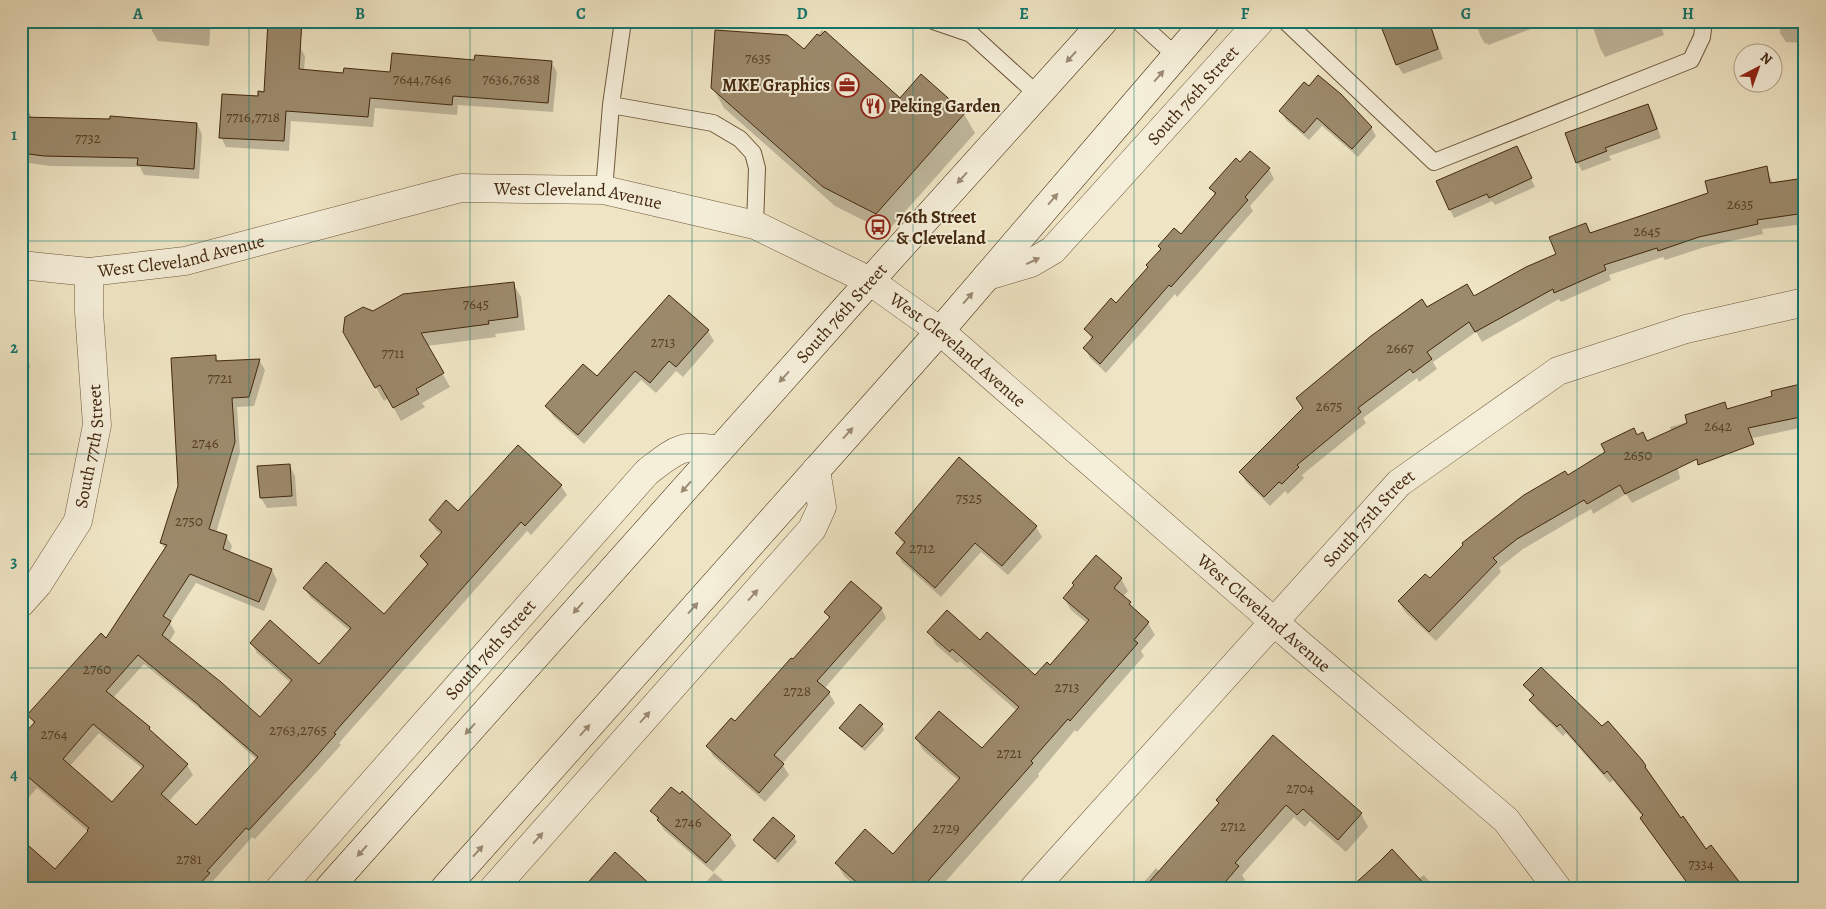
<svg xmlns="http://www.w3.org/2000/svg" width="1826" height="909" font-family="Alegreya,serif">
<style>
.shadow{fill:#0003;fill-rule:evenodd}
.building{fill:#9c8a6c;stroke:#42270d;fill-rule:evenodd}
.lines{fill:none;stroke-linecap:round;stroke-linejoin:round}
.service-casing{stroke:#6d563b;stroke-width:18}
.minor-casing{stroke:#6d563b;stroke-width:29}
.tertiary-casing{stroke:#6d563b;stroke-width:29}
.secondary-casing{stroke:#42270d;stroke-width:29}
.service{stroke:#f5eed9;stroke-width:16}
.minor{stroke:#f5eed9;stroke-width:28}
.tertiary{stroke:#f5eed9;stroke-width:28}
.secondary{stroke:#f5eed9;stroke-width:28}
.oneway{fill:#9c8a73}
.grid{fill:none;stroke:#0f766e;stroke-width:1;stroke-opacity:0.55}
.labels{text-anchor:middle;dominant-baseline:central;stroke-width:4;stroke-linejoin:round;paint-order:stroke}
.number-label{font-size:15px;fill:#584025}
.poi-label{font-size:18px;font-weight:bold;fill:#42270d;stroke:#f5eed9;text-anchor:start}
.street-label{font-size:18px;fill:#42270d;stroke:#f5eed9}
.neatline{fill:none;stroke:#0f766e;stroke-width:2}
.grid-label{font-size:16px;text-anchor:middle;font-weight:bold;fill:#0f766e}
</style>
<rect width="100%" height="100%" fill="#efe5c4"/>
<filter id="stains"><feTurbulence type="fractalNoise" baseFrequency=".004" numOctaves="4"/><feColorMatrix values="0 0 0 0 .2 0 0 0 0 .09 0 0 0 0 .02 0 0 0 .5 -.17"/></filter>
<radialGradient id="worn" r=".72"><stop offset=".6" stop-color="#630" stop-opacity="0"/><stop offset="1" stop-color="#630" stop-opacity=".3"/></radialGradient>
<path class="shadow" d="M 153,21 L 211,21 L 209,46 L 158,41 L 152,31 Z
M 540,21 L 573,21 L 572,24 Z
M 1391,21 L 1429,21 L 1443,59 L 1403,74 L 1397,64 Z
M 1475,21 L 1552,21 L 1488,45 L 1487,43 L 1485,44 L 1480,35 Z
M 1591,21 L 1659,21 L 1664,35 L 1605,57 L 1600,48 Z
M 1781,21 L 1805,21 L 1805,43 L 1786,42 L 1780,33 Z
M 822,30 L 900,99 L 964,114 L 975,133 L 887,232 L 835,206 L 724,108 L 713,88 L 804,51 Z
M 299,46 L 305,56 L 304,71 L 344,74 L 391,73 L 475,62 L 551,62 L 557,72 L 553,112 L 458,105 L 457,115 L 375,108 L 373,127 L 291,121 L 289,151 L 226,147 L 221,137 L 259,98 L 266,93 Z
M 1648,105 L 1653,114 L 1661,138 L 1609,156 L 1611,160 L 1582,171 L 1577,162 Z
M 21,108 L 27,109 L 33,119 L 197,124 L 202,134 L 199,179 L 144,175 L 140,167 L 51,166 L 21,162 Z
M 1281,111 L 1371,127 L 1376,136 L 1358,157 L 1322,126 L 1309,140 L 1286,120 Z
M 1521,156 L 1535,187 L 1495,205 L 1492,201 L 1454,218 L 1437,182 Z
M 1240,164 L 1269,169 L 1274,179 L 1250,206 L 1253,211 L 1177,297 L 1175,294 L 1106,373 L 1090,358 L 1085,348 L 1092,340 L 1086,329 L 1117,305 L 1215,196 L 1211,188 Z
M 1766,168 L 1773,184 L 1805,179 L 1805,224 L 1762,229 L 1763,234 L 1705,247 L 1665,260 L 1663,257 L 1609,275 L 1611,280 L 1561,302 L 1559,299 L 1482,342 L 1476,332 L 1433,362 L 1437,369 L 1419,382 L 1417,378 L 1363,418 L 1366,423 L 1302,475 L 1304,478 L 1288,494 L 1285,491 L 1270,506 L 1246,482 L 1240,472 L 1303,409 L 1297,399 L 1427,308 L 1473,298 L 1558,255 L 1585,224 L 1591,234 L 1709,194 Z
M 513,283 L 521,297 L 525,330 L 495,334 L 496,337 L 427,346 L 450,387 L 422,403 L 425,407 L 401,421 L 388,398 L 384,401 L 344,332 L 373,313 Z
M 669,296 L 708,331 L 714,341 L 683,377 L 676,371 L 656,393 L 641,380 L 584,444 L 553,416 L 547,406 L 597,378 Z
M 21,356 L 25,357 L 30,366 L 21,397 Z
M 215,356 L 219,362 L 259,360 L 265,370 L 254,406 L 237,407 L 240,452 L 216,533 L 226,536 L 232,546 L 230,553 L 272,570 L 277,580 L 264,611 L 196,583 L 170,623 L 175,632 L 169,642 L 260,718 L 291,683 L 257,653 L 252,643 L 319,666 L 350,631 L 310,597 L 305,588 L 384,616 L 427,566 L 422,557 L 441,534 L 436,530 L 430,520 L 561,486 L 567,495 L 531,535 L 527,531 L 339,743 L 341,745 L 312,777 L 255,839 L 252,837 L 213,881 L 214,883 L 210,888 L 30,888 L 21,880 L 21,841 L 56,871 L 89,832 L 37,788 L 21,806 L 21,739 L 34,724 L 29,715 L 106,639 L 165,549 L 161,543 L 179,487 ZM 144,664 L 205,713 L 257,760 L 196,827 L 168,802 L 193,775 L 187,765 L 152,733 L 149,728 L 113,698 ZM 99,733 L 143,769 L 112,803 L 70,766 Z
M 1805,385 L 1805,427 L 1680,453 L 1673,443 L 1680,479 L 1632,503 L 1626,494 L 1593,514 L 1591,509 L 1523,549 L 1499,568 L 1501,572 L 1436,641 L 1405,612 L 1399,602 L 1568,477 L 1637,436 L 1647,443 L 1674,442 L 1670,427 L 1688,422 L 1724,404 L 1728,410 L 1774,397 Z
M 959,459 L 1036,527 L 1042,537 L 1008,575 L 981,552 L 941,597 L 903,563 L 897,553 L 904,545 L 896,533 Z
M 290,466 L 295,476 L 297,506 L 267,508 L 261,498 Z
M 1121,579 L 1128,591 L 1123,597 L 1130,603 L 1134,610 L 1148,623 L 1155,635 L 1141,651 L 1144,656 L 1077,732 L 1075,730 L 1038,774 L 1039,776 L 940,888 L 851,888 L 854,885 L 844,876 L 837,864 L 894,856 L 959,781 L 923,750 L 916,738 L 982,750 L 1017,711 L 960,661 L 957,663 L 936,645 L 929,632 L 980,642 L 1035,677 L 1050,666 L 1088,624 L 1071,610 L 1064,598 Z
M 881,608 L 886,618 L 824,689 L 829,693 L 835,703 L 782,764 L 789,775 L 765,802 L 713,756 L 708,746 L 735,722 L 793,661 L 829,619 L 826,612 Z
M 1525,685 L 1645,767 L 1651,776 L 1691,888 L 1647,828 L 1641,818 L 1643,817 L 1613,780 L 1610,783 L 1566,733 L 1563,736 L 1537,710 L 1531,700 L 1533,698 Z
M 882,725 L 884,730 L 865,751 L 843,732 L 841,728 Z
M 1273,736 L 1361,814 L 1368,827 L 1346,852 L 1310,821 L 1305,827 L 1294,817 L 1242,875 L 1245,880 L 1238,888 L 1139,888 L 1156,868 L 1160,872 L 1220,804 Z
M 652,811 L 730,836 L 736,846 L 713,872 L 732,888 L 701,888 L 714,873 L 664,830 Z
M 773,819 L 794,837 L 797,842 L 778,863 L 758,844 L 755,840 Z
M 1424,875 L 1435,888 L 1370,888 L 1418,879 Z"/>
<path class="building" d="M 268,21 L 302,21 L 299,69 L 343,73 L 344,68 L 390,72 L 392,53 L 474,60 L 475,55 L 552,61 L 548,103 L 453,96 L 452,105 L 370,98 L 368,117 L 286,111 L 284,141 L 219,138 L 222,94 L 258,96 L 258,91 L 264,92 Z
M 1379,21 L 1429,21 L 1438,49 L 1396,65 Z
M 715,30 L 787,35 L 804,49 L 817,34 L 820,36 L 825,31 L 900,98 L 921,74 L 965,113 L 876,214 L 823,187 L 711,88 Z
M 1318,75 L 1341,94 L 1372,127 L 1352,149 L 1317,118 L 1304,133 L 1279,111 L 1304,82 L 1309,86 Z
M 1648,104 L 1657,129 L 1605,148 L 1607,151 L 1576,163 L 1565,133 Z
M 110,116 L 197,123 L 194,169 L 137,165 L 138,158 L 44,156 L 21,153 L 21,117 L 110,119 Z
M 1517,146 L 1532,178 L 1489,198 L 1487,194 L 1449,210 L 1436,181 Z
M 1250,151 L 1270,168 L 1245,197 L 1248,200 L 1171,287 L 1169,285 L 1100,364 L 1083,348 L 1093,337 L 1084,329 L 1111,298 L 1116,303 L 1148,267 L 1146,265 L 1161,249 L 1158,246 L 1174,228 L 1181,234 L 1216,193 L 1209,188 L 1236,158 L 1240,162 Z
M 1767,166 L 1770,183 L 1805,178 L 1805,213 L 1757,220 L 1758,224 L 1699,237 L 1658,251 L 1657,248 L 1604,265 L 1606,270 L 1554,293 L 1553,289 L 1475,332 L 1469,322 L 1427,352 L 1432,359 L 1413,373 L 1410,369 L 1358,408 L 1361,412 L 1297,465 L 1299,467 L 1282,484 L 1279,482 L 1264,497 L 1239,472 L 1303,408 L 1296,398 L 1371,336 L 1422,299 L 1427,307 L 1467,284 L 1474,296 L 1526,267 L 1556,254 L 1549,237 L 1586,223 L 1590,233 L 1708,193 L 1705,181 Z
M 514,282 L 518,317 L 488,321 L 489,324 L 421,333 L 444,373 L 416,389 L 419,394 L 393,408 L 380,385 L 375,388 L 343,332 L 345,317 L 363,307 L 373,311 L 403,294 Z
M 669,295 L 709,330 L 676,367 L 669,361 L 650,383 L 635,371 L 578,435 L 545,406 L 583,364 L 597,376 Z
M 216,355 L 216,361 L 260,359 L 249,397 L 232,398 L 235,442 L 209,529 L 227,535 L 223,549 L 272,569 L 259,602 L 190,574 L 163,616 L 171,621 L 162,635 L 221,682 L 260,717 L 292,680 L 250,643 L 270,620 L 319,664 L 351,628 L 303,588 L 326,562 L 384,614 L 428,564 L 420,556 L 442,532 L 429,520 L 446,500 L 458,511 L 518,445 L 562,485 L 525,526 L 521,522 L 334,733 L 336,734 L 307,767 L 249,830 L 246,828 L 207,871 L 210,873 L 196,888 L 34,888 L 21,877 L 21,839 L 55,869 L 88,831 L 87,830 L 89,828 L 21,771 L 21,737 L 35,722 L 27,715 L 101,633 L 106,638 L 167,545 L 160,543 L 178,486 L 171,358 ZM 138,655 L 200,706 L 200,707 L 258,757 L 196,825 L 161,794 L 188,764 L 149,729 L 150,727 L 106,691 ZM 93,724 L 144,766 L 112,802 L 63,759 Z
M 1805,383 L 1805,416 L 1748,428 L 1754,444 L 1698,465 L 1697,459 L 1625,494 L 1620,485 L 1587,504 L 1584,500 L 1517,539 L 1493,558 L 1497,562 L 1429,632 L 1398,601 L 1425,574 L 1430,578 L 1463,545 L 1462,543 L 1524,495 L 1565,471 L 1568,475 L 1605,452 L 1601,444 L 1634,428 L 1637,435 L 1643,432 L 1647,441 L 1687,423 L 1685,415 L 1725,402 L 1727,409 L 1772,396 L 1771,391 Z
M 959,457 L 1037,526 L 1002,566 L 975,543 L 935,588 L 896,553 L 905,542 L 895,533 Z
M 290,464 L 292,496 L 260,498 L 257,466 Z
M 1096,555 L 1122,578 L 1114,588 L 1131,602 L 1129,604 L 1149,622 L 1134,640 L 1138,643 L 1070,721 L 1068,719 L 1031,761 L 1033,763 L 922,888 L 863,888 L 835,863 L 865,829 L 893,854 L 960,778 L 915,738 L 939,711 L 982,748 L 1019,707 L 952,649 L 950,652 L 927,632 L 947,610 L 980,640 L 987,632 L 1035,675 L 1047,662 L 1050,665 L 1089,620 L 1063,598 L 1074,585 L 1072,583 Z
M 851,581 L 882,608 L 817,681 L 830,692 L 774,755 L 784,764 L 759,793 L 706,746 L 731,718 L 735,721 L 791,658 L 793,659 L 830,617 L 824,612 Z
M 1541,667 L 1602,726 L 1608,721 L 1642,760 L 1646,766 L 1645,767 L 1681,818 L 1683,816 L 1706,849 L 1711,845 L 1744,888 L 1691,888 L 1640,818 L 1643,815 L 1607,771 L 1604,774 L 1560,724 L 1557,727 L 1529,700 L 1534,695 L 1523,685 Z
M 860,704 L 883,724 L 862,747 L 839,728 Z
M 1273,735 L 1362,813 L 1338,840 L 1303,809 L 1297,815 L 1286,805 L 1235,863 L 1239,866 L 1220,888 L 1144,888 L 1219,803 L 1216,800 Z
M 671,787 L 680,794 L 682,791 L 731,835 L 706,863 L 657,820 L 659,818 L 650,811 Z
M 773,817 L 795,836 L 775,859 L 753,840 Z
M 1392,849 L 1428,888 L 1350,888 L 1380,861 Z
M 615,852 L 654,888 L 583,888 Z"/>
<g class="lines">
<g class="service-casing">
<path id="service" d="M 933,21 L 971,34 L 1037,94
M 1138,21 L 1176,56
M 1285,21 L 1434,162 L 1691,60 L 1702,37 L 1704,21
M 611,105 L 713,123 L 740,139 L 753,153 L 757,168 L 755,225
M 604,190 L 611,105 L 623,21"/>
</g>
<g class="minor-casing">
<g id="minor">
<path id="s1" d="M 987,276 L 1031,263 L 1053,250 L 1260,21"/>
<path id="s2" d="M 21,603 L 38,584 L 78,521 L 97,425 L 89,312 L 89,272"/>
<path id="s3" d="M 280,888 L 647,472 C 677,449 681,443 719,450"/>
<path d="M 494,888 L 812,529 L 822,507 L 816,470"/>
<path id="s4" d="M 1034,888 L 1399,483 L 1558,371 L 1686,329 L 1805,302"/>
</g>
</g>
<g class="tertiary-casing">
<g id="tertiary">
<path id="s5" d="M 21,265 L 89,272 L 185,261 L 461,188 L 604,190 L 755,225 L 870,281 L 940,331 L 1296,641 L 1506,820 L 1557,888"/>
</g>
</g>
<g class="secondary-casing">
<g id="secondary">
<path id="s6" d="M 329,888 L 870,281 L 1104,21"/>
<path d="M 445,888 L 940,331 L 1206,21"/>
</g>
</g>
<use href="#service" class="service"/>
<use href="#minor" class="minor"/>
<use href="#tertiary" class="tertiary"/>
<use href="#secondary" class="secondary"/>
</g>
<defs><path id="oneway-solid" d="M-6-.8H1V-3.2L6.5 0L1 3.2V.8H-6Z" transform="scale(1.25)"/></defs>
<g class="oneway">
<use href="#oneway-solid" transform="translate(1071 57) rotate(133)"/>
<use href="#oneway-solid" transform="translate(1159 76) rotate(-49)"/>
<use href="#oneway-solid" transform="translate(962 178) rotate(132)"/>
<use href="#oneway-solid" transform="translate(1053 199) rotate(-49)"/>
<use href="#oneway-solid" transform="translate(1033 261) rotate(-25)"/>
<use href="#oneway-solid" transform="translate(968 298) rotate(-49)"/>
<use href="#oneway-solid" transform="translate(784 377) rotate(132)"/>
<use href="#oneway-solid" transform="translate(848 433) rotate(-48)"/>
<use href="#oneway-solid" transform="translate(686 487) rotate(132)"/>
<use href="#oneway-solid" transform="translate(753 595) rotate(-48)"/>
<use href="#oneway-solid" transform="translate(578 608) rotate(132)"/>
<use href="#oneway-solid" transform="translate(693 608) rotate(-48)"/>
<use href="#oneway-solid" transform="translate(645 717) rotate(-48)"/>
<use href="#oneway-solid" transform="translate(470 729) rotate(132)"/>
<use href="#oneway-solid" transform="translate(585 730) rotate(-48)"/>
<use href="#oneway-solid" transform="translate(538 838) rotate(-48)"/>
<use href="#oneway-solid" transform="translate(362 851) rotate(132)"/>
<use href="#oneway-solid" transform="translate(478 851) rotate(-48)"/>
</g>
<path class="grid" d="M 249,21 L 249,888M 470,21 L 470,888M 692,21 L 692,888M 913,21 L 913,888M 1134,21 L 1134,888M 1356,21 L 1356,888M 1577,21 L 1577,888M 21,241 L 1805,241M 21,454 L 1805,454M 21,668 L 1805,668"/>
<defs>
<g id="office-ring" transform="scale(1.25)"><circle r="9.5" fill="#f5eed9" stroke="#8f2418" stroke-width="1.5"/><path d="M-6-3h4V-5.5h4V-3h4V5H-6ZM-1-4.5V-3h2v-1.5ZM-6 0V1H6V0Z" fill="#8f2418"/></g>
<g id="restaurant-ring" transform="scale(1.25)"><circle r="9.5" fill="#f5eed9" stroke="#8f2418" stroke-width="1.5"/><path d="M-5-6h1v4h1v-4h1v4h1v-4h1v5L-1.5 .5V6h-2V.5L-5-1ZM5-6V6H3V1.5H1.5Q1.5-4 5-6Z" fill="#8f2418"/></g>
<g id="bus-ring" transform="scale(1.25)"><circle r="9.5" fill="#f5eed9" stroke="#8f2418" stroke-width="1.5"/><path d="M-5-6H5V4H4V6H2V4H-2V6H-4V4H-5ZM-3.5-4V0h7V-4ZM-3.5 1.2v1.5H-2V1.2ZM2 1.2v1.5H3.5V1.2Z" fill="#8f2418"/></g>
</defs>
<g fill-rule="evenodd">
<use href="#office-ring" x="847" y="85"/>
<use href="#restaurant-ring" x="873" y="106"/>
<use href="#bus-ring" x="878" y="227"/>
</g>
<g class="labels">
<g class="number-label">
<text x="758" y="58">7635</text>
<text x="422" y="79">7644,7646</text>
<text x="511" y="79">7636,7638</text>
<text x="253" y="117">7716,7718</text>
<text x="88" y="138">7732</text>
<text x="1740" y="204">2635</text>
<text x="1647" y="231">2645</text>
<text x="476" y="304">7645</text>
<text x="663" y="342">2713</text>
<text x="1400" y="348">2667</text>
<text x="393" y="353">7711</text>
<text x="220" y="378">7721</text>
<text x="1329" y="406">2675</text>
<text x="1718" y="426">2642</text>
<text x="205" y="443">2746</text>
<text x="1638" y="455">2650</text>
<text x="969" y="498">7525</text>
<text x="189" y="521">2750</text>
<text x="922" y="548">2712</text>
<text x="97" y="669">2760</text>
<text x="1067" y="687">2713</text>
<text x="797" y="691">2728</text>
<text x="298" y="730">2763,2765</text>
<text x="54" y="734">2764</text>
<text x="1009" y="753">2721</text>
<text x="1300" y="788">2704</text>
<text x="688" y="822">2746</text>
<text x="1233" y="826">2712</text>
<text x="946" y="828">2729</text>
<text x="189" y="859">2781</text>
<text x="1701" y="864">7334</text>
</g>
<g class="poi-label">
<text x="830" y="85" text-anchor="end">MKE Graphics</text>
<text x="890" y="106">Peking Garden</text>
<text x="896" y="217">76th Street<tspan x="896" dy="21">&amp; Cleveland</tspan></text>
</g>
<g class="street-label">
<text stroke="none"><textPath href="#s1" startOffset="280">South 76th Street</textPath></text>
<text stroke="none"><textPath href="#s5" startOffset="568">West Cleveland Avenue</textPath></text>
<text stroke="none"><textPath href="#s5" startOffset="162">West Cleveland Avenue</textPath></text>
<text stroke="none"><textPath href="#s6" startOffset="770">South 76th Street</textPath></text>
<text stroke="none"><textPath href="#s5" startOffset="988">West Cleveland Avenue</textPath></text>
<text stroke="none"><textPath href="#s2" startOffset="176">South 77th Street</textPath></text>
<text stroke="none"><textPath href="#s4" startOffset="499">South 75th Street</textPath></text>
<text stroke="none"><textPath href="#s5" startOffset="1392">West Cleveland Avenue</textPath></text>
<text stroke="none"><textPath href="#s3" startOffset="318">South 76th Street</textPath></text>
</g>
</g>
<rect width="1826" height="909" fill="none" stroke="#efe5c4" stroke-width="55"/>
<g transform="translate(1758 68) rotate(41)"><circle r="24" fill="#f5eed9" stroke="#ad9e87"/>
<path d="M0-4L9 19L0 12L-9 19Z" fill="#8f2418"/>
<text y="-8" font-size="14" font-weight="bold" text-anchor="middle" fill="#42270d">N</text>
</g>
<rect x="28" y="28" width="1770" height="854" class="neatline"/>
<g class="grid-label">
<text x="138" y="19">A</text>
<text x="360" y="19">B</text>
<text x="581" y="19">C</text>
<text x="802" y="19">D</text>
<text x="1024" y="19">E</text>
<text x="1245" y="19">F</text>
<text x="1466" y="19">G</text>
<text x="1688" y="19">H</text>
<text x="14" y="140">1</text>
<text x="14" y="353">2</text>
<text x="14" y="567">3</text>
<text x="14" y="780">4</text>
</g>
<rect width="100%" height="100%" filter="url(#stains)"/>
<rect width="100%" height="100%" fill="url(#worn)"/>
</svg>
